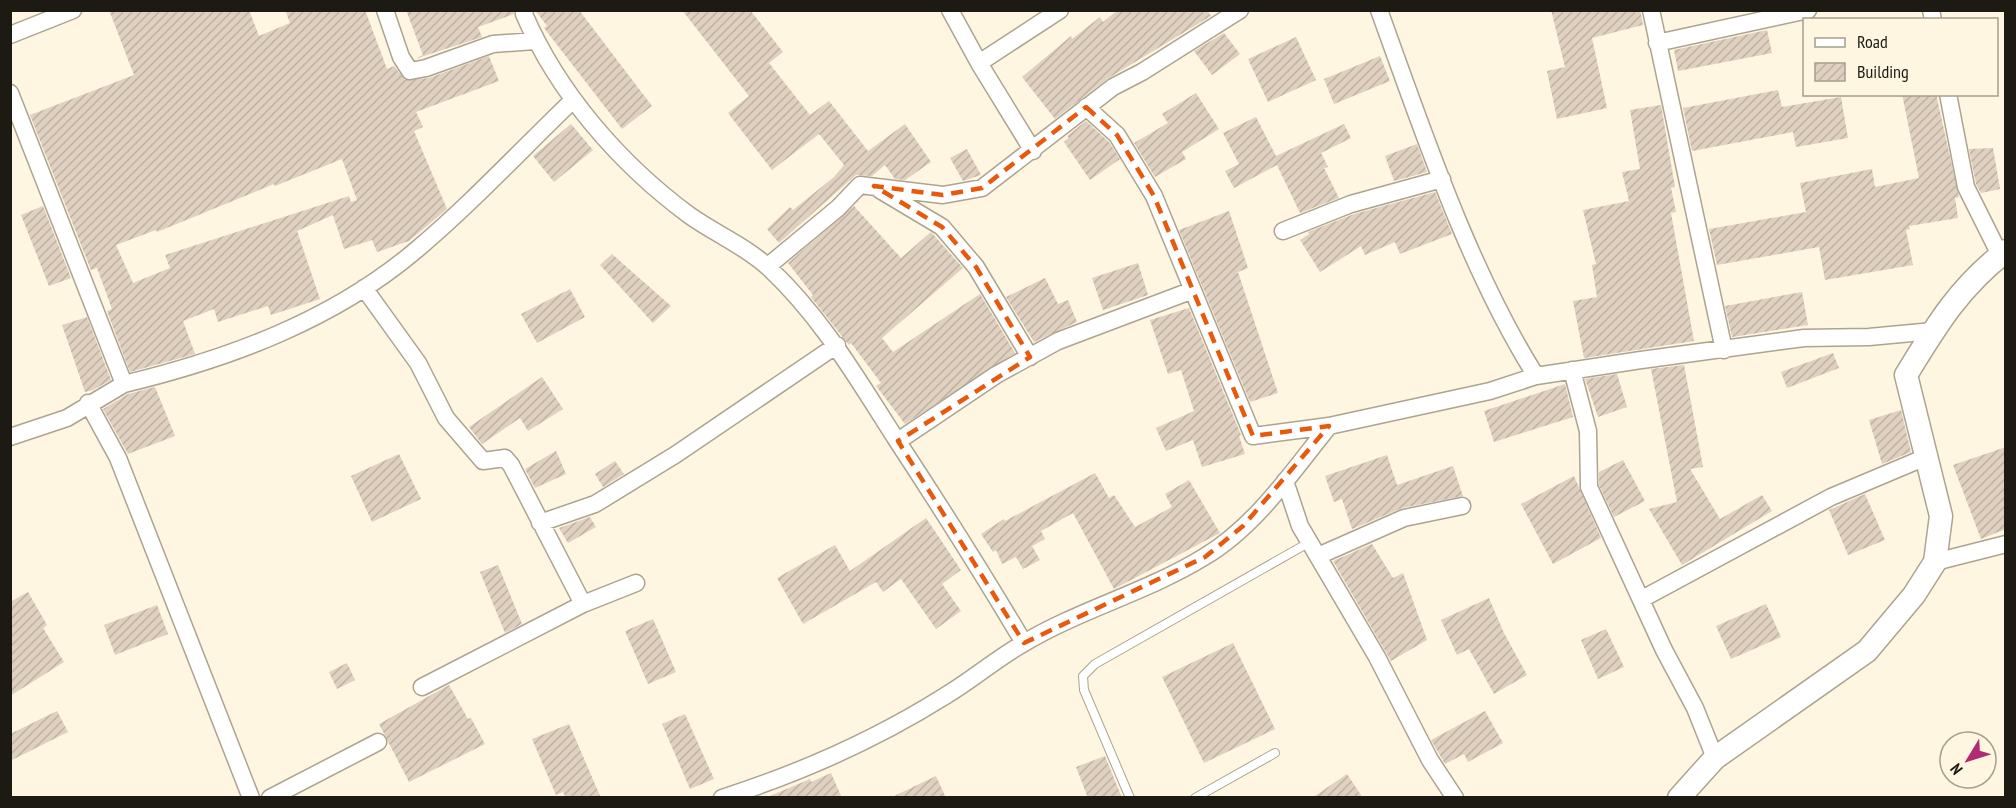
<svg xmlns="http://www.w3.org/2000/svg" width="2016" height="808" font-family="'PT Sans Narrow',sans-serif">
<style>
.building{fill:url(#building-hatch);fill-rule:evenodd}
.lines{fill:none;stroke-linecap:round;stroke-linejoin:round}
.lane-casing{stroke:#aca491;stroke-width:10}
.street-casing{stroke:#aca491;stroke-width:19}
.secondary-casing{stroke:#aca491;stroke-width:25}
.lane{stroke:#fff;stroke-width:8}
.street{stroke:#fff;stroke-width:16}
.secondary{stroke:#fff;stroke-width:22}
.marked{fill:none;stroke:#e8590c;stroke-width:4.5;stroke-dasharray:12 8;stroke-linejoin:round}
</style>
<defs>
<pattern id="building-hatch" width="6" height="6" patternUnits="userSpaceOnUse" patternTransform="scale(1.5)"><rect width="6" height="6" fill="#dfd0bf"/><path d="M-1 1l2-2M0 6l6-6M5 7l2-2" fill="none" stroke="#bfb2a3"/></pattern>
</defs>
<rect width="100%" height="100%" fill="#fef6e1"/>
<path class="building" d="M 109,10 L 249,10 L 259,36 L 290,23 L 285,10 L 365,10 L 387,69 L 394,66 L 405,80 L 429,78 L 489,56 L 499,81 L 416,112 L 423,127 L 414,131 L 447,209 L 409,241 L 377,252 L 372,240 L 344,249 L 333,215 L 297,231 L 320,299 L 271,315 L 268,306 L 218,322 L 214,309 L 183,321 L 195,354 L 130,372 L 107,311 L 112,309 L 97,268 L 91,270 L 30,115 L 134,75 ZM 342,159 L 357,200 L 351,202 L 349,196 L 165,255 L 170,268 L 133,283 L 116,245 L 156,230 L 157,232 L 274,184 L 275,186 Z
M 406,10 L 514,10 L 514,14 L 478,27 L 482,37 L 415,59 L 423,55 Z
M 535,10 L 579,10 L 652,106 L 622,129 L 544,28 L 547,26 Z
M 682,10 L 750,10 L 783,52 L 769,63 L 810,115 L 829,101 L 868,151 L 905,124 L 931,162 L 905,180 L 895,179 L 885,165 L 872,176 L 856,175 L 779,243 L 767,229 L 790,207 L 793,210 L 834,177 L 844,165 L 819,134 L 772,170 L 728,113 L 749,96 Z
M 1118,10 L 1207,10 L 1211,16 L 1107,79 L 1055,119 L 1022,77 L 1071,36 L 1072,39 L 1100,17 L 1103,22 Z
M 1551,10 L 1640,10 L 1643,25 L 1592,38 L 1607,108 L 1557,119 L 1547,71 L 1565,67 Z
M 1767,30 L 1772,53 L 1678,71 L 1674,50 Z
M 1224,33 L 1240,54 L 1212,75 L 1194,51 Z
M 1296,37 L 1316,80 L 1268,102 L 1248,59 Z
M 1380,56 L 1390,81 L 1334,104 L 1324,79 Z
M 1778,90 L 1782,107 L 1841,97 L 1848,138 L 1796,147 L 1793,132 L 1692,151 L 1683,108 Z
M 1196,93 L 1219,129 L 1182,152 L 1186,159 L 1155,177 L 1134,143 L 1168,123 L 1162,114 Z
M 1902,94 L 1936,94 L 1959,197 L 1955,198 L 1958,218 L 1909,226 L 1910,229 L 1906,230 L 1913,265 L 1825,280 L 1819,247 L 1717,265 L 1709,229 L 1806,212 L 1800,183 L 1872,169 L 1875,187 L 1919,178 Z
M 1661,105 L 1675,187 L 1671,188 L 1676,212 L 1671,213 L 1694,341 L 1584,358 L 1573,301 L 1597,297 L 1592,265 L 1596,264 L 1583,210 L 1629,201 L 1622,172 L 1640,169 L 1630,110 Z
M 1256,117 L 1276,156 L 1344,124 L 1351,138 L 1321,153 L 1328,167 L 1324,168 L 1339,198 L 1300,213 L 1277,165 L 1234,188 L 1225,171 L 1239,164 L 1223,133 Z
M 1086,121 L 1109,142 L 1120,159 L 1090,180 L 1064,142 L 1069,138 L 1067,136 Z
M 571,124 L 593,150 L 554,182 L 533,156 Z
M 1417,144 L 1427,172 L 1394,181 L 1385,156 Z
M 1993,148 L 2000,189 L 1981,193 L 1976,184 L 1969,149 Z
M 967,149 L 981,175 L 963,181 L 950,158 Z
M 1435,192 L 1452,234 L 1400,254 L 1395,242 L 1365,255 L 1361,246 L 1320,272 L 1300,240 L 1309,234 L 1308,232 L 1354,214 Z
M 43,206 L 71,278 L 49,286 L 21,215 Z
M 854,206 L 901,258 L 931,232 L 963,268 L 882,338 L 893,352 L 980,294 L 1015,353 L 905,424 L 876,386 L 881,383 L 851,343 L 849,345 L 811,297 L 813,295 L 788,263 Z
M 1229,211 L 1248,268 L 1238,272 L 1278,393 L 1250,402 L 1179,230 Z
M 612,254 L 671,306 L 653,323 L 600,265 Z
M 1138,263 L 1148,295 L 1103,310 L 1092,278 Z
M 1045,278 L 1058,304 L 1068,300 L 1077,322 L 1034,342 L 1006,297 Z
M 570,289 L 585,317 L 537,343 L 521,314 Z
M 1802,292 L 1808,325 L 1732,337 L 1725,306 Z
M 1189,308 L 1241,435 L 1239,436 L 1245,454 L 1202,467 L 1193,440 L 1166,451 L 1156,428 L 1194,411 L 1181,370 L 1168,374 L 1150,320 Z
M 87,317 L 111,380 L 93,390 L 85,392 L 62,325 Z
M 1833,353 L 1839,368 L 1787,388 L 1781,372 Z
M 1684,365 L 1703,467 L 1690,469 L 1720,519 L 1762,495 L 1772,511 L 1682,565 L 1649,509 L 1677,502 L 1651,369 Z
M 1617,374 L 1627,407 L 1598,417 L 1585,379 Z
M 542,377 L 563,409 L 528,431 L 520,418 L 482,444 L 469,427 Z
M 1565,384 L 1573,417 L 1494,442 L 1484,411 Z
M 155,387 L 175,436 L 128,454 L 103,409 L 128,394 Z
M 1901,410 L 1911,452 L 1882,464 L 1869,420 Z
M 2006,447 L 2006,529 L 1981,539 L 1953,465 Z
M 556,451 L 566,474 L 535,488 L 525,469 Z
M 399,454 L 421,499 L 372,522 L 351,476 Z
M 1387,455 L 1397,485 L 1453,466 L 1463,496 L 1402,508 L 1352,529 L 1342,499 L 1334,502 L 1325,476 Z
M 1623,460 L 1645,501 L 1614,517 L 1599,485 L 1599,472 Z
M 615,461 L 624,474 L 603,487 L 595,474 Z
M 1095,473 L 1109,498 L 1114,495 L 1135,527 L 1172,507 L 1165,494 L 1189,480 L 1220,533 L 1114,589 L 1073,513 L 1041,531 L 1045,539 L 1032,546 L 1040,560 L 1023,569 L 1016,557 L 1002,564 L 996,550 L 993,552 L 981,534 L 1004,519 L 1005,521 Z
M 1574,476 L 1601,538 L 1553,564 L 1521,504 Z
M 1865,494 L 1885,540 L 1848,555 L 1829,510 Z
M 590,517 L 596,527 L 568,543 L 559,528 Z
M 926,518 L 961,570 L 942,584 L 961,611 L 936,629 L 901,579 L 883,592 L 876,582 L 803,624 L 777,578 L 835,545 L 850,571 Z
M 1372,544 L 1393,578 L 1403,573 L 1427,640 L 1391,661 L 1333,561 Z
M 498,565 L 522,624 L 505,633 L 480,572 Z
M 28,592 L 47,625 L 43,628 L 64,662 L 10,696 L 10,602 Z
M 1489,598 L 1504,633 L 1527,675 L 1494,694 L 1469,649 L 1457,655 L 1441,620 Z
M 1766,604 L 1781,637 L 1731,659 L 1716,626 Z
M 157,605 L 168,634 L 115,655 L 104,625 Z
M 653,619 L 676,672 L 648,684 L 625,631 Z
M 1606,629 L 1624,667 L 1598,679 L 1581,640 Z
M 1233,643 L 1275,729 L 1204,763 L 1162,677 Z
M 347,663 L 355,680 L 337,689 L 329,672 Z
M 449,685 L 468,719 L 471,718 L 485,744 L 409,782 L 379,724 Z
M 57,711 L 68,732 L 10,761 L 10,734 Z
M 1485,711 L 1503,743 L 1468,762 L 1464,754 L 1445,764 L 1431,740 Z
M 685,714 L 714,779 L 690,789 L 662,724 Z
M 569,724 L 601,798 L 566,798 L 563,792 L 556,795 L 532,739 Z
M 1105,756 L 1122,798 L 1088,798 L 1076,767 Z
M 831,773 L 842,798 L 765,798 L 810,779 L 811,782 Z
M 1347,774 L 1363,798 L 1312,798 Z
M 936,776 L 946,798 L 890,798 Z"/>
<g class="lines">
<g class="lane-casing">
<path id="lane" d="M 1130,798 L 1084,690 L 1083,676 L 1095,664 L 1310,542
M 1195,798 L 1275,753"/>
</g>
<g class="street-casing">
<path id="street" d="M 385,10 L 401,57 L 410,71 L 426,68 L 493,44 L 535,41
M 525,10 L 524,14 C 558,93 620,164 689,215 C 714,233 747,247 769,268 C 823,319 856,377 896,439 C 940,506 983,574 1024,643
M 950,10 L 979,63 L 1033,151
M 1379,10 C 1423,131 1468,268 1536,376
M 1651,10 L 1724,350
M 1931,10 L 1933,20
M 10,35 L 73,10
M 1657,43 L 1808,10
M 979,63 L 1060,10
M 10,93 L 124,384 C 228,359 332,321 415,251 C 471,204 521,150 573,100
M 1948,94 L 1966,187 L 2000,255
M 1086,107 L 1117,135 L 1154,196 L 1253,436 L 1329,426 L 1490,391 L 1536,376 L 1641,360 L 1804,338 L 1869,337 L 1933,331
M 880,190 L 942,227 L 976,267 L 1030,357
M 1283,231 L 1351,204 L 1442,179
M 768,266 L 838,208 L 860,185 L 943,195 L 982,188 L 1113,87 L 1142,72 L 1240,10
M 364,288 L 418,363 L 446,418 L 483,461 L 505,458 L 511,465 L 583,604
M 1572,370 L 1588,431 L 1589,487 L 1664,650 L 1695,708 L 1715,758
M 88,403 L 118,458 L 251,798
M 10,437 L 67,418 L 124,384
M 898,441 L 996,375 L 1058,341 L 1193,290
M 1285,481 L 1300,526 L 1377,657 L 1430,760 L 1455,798
M 540,523 L 595,504 L 675,455 L 837,345
M 1318,556 L 1404,518 L 1462,506
M 1935,562 L 2006,544
M 1642,599 L 1831,497 L 1926,457
M 422,687 L 583,604 L 636,583
M 270,798 L 378,742
M 722,798 C 800,773 875,740 945,696 C 972,680 996,659 1024,643 C 1081,609 1147,592 1204,557 C 1255,527 1293,471 1329,426"/>
</g>
<g class="secondary-casing">
<path id="secondary" d="M 1679,798 L 1715,758 L 1867,651 L 1914,595 L 1935,562 L 1941,516 L 1906,375 C 1936,326 1959,287 2006,251"/>
</g>
<use href="#lane" class="lane"/>
<use href="#street" class="street"/>
<use href="#secondary" class="secondary"/>
</g>
<path class="marked" d="M 1086,107 L 1117,135 L 1154,196 L 1253,436 L 1329,426 L 1243,526 L 1205,557 L 1024,643 L 898,441 L 1030,357 L 976,267 L 942,227 L 874,186 L 943,195 L 982,188 Z"/>
<rect width="2016" height="808" fill="none" stroke="#1d1a13" stroke-width="24"/>
<rect x="1803" y="18" width="195" height="78" fill="#fef6e1" stroke="#a49e8f" stroke-width="1.5"/>
<rect x="1815" y="38" width="30" height="9" fill="#ffffff" stroke="#a49e8f" stroke-width="1.5"/>
<text x="1857" y="48" font-size="18" fill="#1d1a13">Road</text>
<rect x="1815" y="63" width="30" height="18" fill="url(#building-hatch)" stroke="#a49e8f" stroke-width="1.5"/>
<text x="1857" y="78" font-size="18" fill="#1d1a13">Building</text>
<g transform="translate(1968 760) rotate(232)"><circle r="28" fill="#fef6e1" stroke="#a49e8f" stroke-width="1.5"/>
<path d="M0-4.5L10 22L0 15L-10 22Z" fill="#b02b71"/>
<text y="-9" font-size="16" font-weight="bold" text-anchor="middle" fill="#1d1a13">N</text>
</g>
</svg>
